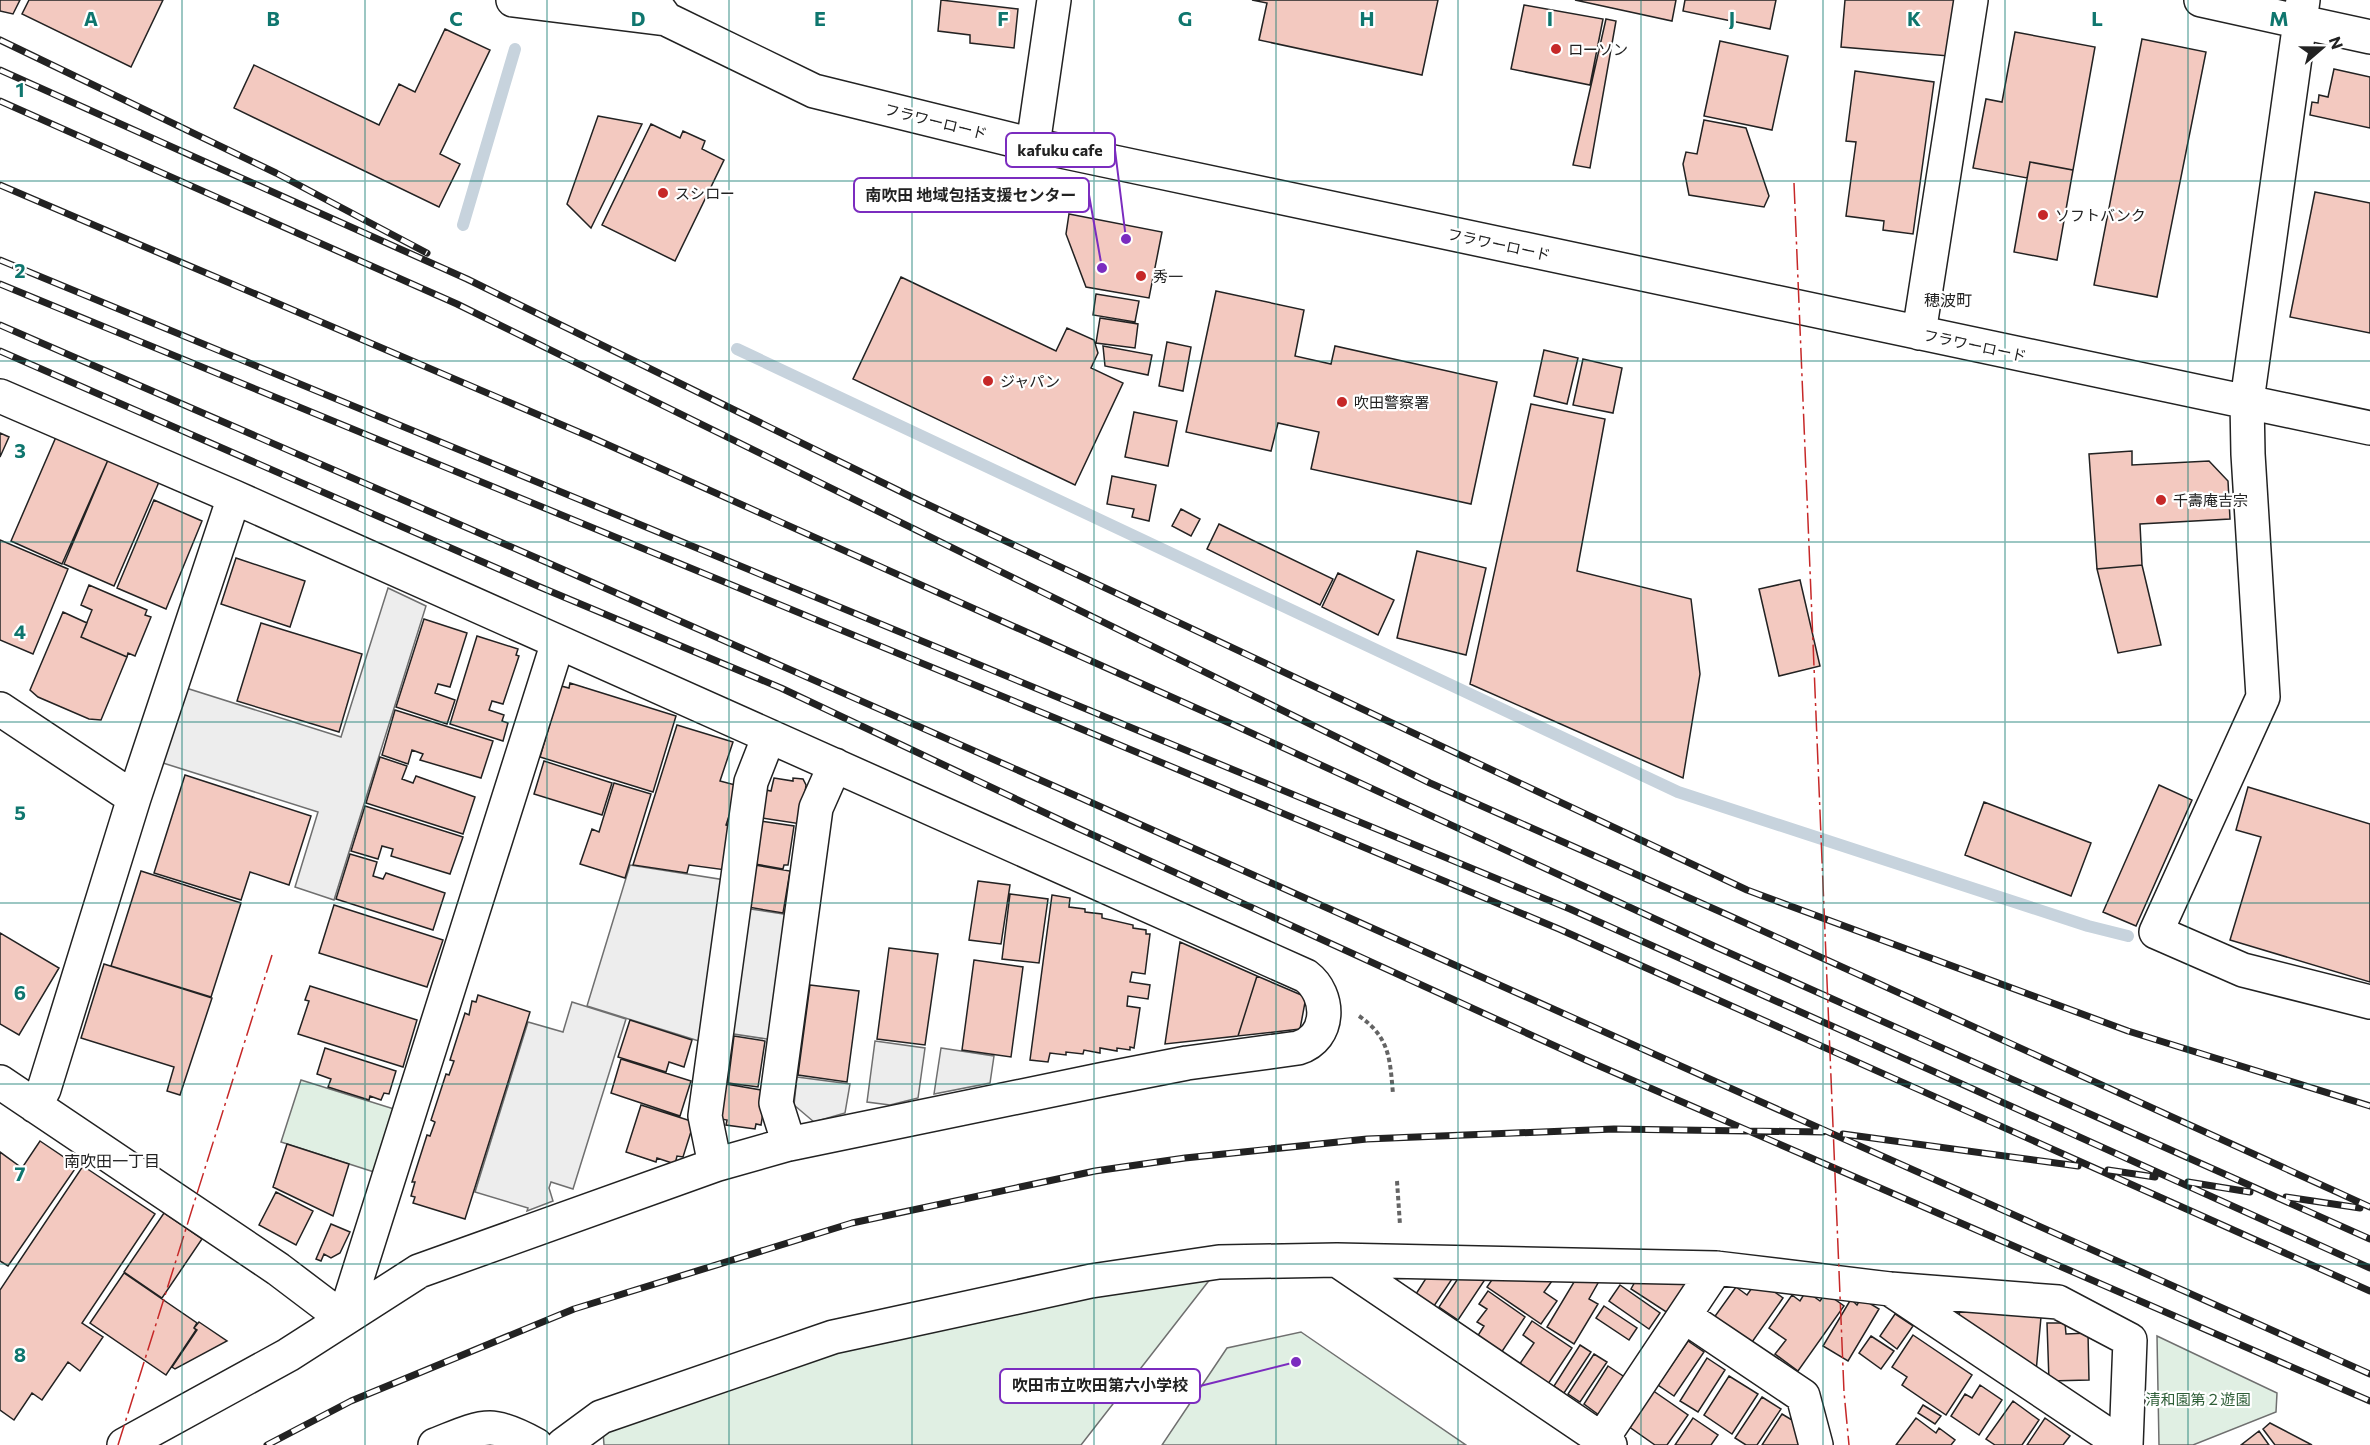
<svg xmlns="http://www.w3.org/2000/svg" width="2370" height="1445" font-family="Commissioner,'Noto Sans JP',sans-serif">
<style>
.green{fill:#e0efe3;stroke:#6f6f6f;stroke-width:1.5}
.parking{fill:#ededed;stroke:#6f6f6f;stroke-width:1.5}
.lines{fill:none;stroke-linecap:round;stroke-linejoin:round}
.stream{stroke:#c7d3dd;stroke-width:12}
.building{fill:#f3c9c0;stroke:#222;stroke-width:1.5}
.minor-casing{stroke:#222;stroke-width:36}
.path{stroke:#646464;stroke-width:4;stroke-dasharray:4.5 3;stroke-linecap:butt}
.minor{stroke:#fff;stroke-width:33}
.rail-casing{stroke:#222;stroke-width:7}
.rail{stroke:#fff;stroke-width:4.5;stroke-dasharray:14;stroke-linecap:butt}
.power{stroke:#c62828;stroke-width:1.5;stroke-dasharray:21 4.5 3 4.5;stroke-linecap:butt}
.grid{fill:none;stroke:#0f766e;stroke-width:1.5;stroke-opacity:0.55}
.poi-dot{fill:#c62828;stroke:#fff;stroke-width:2}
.labels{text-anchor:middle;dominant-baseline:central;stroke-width:4.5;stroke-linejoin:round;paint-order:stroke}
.poi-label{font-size:15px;fill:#222;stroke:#fff;text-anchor:start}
.street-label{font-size:15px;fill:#222;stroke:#fff}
.park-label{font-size:15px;fill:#2f5e38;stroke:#fff}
.neighbourhood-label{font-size:16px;fill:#222;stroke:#fff}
.grid-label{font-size:20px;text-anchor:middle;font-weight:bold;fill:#0f766e;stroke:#fff;stroke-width:4.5;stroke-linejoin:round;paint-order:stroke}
.leader{fill:none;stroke:#7b2cbf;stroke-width:2}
.callout-dot{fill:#7b2cbf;stroke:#fff;stroke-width:2}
.callout{fill:#fff;stroke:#7b2cbf;stroke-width:2}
.callout-label{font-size:16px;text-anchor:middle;font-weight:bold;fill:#222}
</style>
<rect width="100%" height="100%" fill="#fff"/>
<path class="green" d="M 301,1080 L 394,1109 L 374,1172 L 281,1142 Z
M 1211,1278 L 1081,1445 L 604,1445 L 603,1431 L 840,1351 L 1069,1296 Z
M 1301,1332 L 1466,1445 L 1162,1445 L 1227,1348 Z
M 2157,1336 L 2277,1393 L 2276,1412 L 2193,1445 L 2159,1445 Z"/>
<path class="parking" d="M 388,588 L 426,606 L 334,900 L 295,887 L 318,812 L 163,763 L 186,688 L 341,737 Z
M 630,865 L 725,880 L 702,1042 L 587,1006 Z
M 744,908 L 790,915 L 773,1040 L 727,1033 Z
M 572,1002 L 626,1019 L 573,1189 L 551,1182 L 549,1188 L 553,1201 L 527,1211 L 528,1208 L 475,1192 L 528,1022 L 563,1032 Z
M 875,1041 L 925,1048 L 918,1098 L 890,1105 L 867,1102 Z
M 941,1048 L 994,1056 L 990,1083 L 934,1094 Z
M 797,1077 L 850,1084 L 845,1113 L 814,1122 L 794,1105 Z"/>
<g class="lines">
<path class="stream" d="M 463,225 L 515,49
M 737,349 L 1678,792 L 2088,926 L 2128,936"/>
</g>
<path class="building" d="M 0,0 L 20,0 L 13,14 L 0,11 Z
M 29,0 L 163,0 L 131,67 L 22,14 Z
M 941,0 L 1018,9 L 1014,48 L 970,43 L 970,35 L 938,31 Z
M 1252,0 L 1438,0 L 1422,75 L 1259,40 L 1267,3 Z
M 1575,0 L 1676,0 L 1672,21 Z
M 1685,0 L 1776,0 L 1770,29 L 1683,11 Z
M 1845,0 L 1954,0 L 1949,56 L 1841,47 Z
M 1524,5 L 1603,19 L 1590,85 L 1511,69 Z
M 1606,19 L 1616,21 L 1590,168 L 1573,165 Z
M 445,29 L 490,50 L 440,154 L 460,164 L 439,207 L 234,108 L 254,65 L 379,125 L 399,84 L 415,92 Z
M 2015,32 L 2095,47 L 2073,170 L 2030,162 L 2027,178 L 1973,168 L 1986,99 L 2002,102 Z
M 2142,39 L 2206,52 L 2157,297 L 2094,285 Z
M 1720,41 L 1788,56 L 1772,130 L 1704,116 Z
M 2334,69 L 2370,77 L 2370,128 L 2310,115 L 2312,102 L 2318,103 L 2319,95 L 2328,97 Z
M 1855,71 L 1934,82 L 1913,234 L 1883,230 L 1884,221 L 1846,216 L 1856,142 L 1846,141 Z
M 598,116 L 642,124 L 591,228 L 567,204 Z
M 1704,120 L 1746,128 L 1769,196 L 1764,207 L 1689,195 L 1683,164 L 1686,152 L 1697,154 Z
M 651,124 L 680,138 L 683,131 L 705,141 L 702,149 L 724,160 L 675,261 L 602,225 Z
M 2030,162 L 2073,170 L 2057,260 L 2014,252 Z
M 2315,192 L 2370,203 L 2370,333 L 2290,317 Z
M 1069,214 L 1162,232 L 1149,298 L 1086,287 L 1066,234 Z
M 901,277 L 1056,351 L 1067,328 L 1094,340 L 1098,353 L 1091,368 L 1123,383 L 1075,485 L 853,379 Z
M 1216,291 L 1304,310 L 1295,356 L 1331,364 L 1335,346 L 1497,382 L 1471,504 L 1311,469 L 1319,432 L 1278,423 L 1271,451 L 1186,432 Z
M 1096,294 L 1139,301 L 1135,322 L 1093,315 Z
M 1100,318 L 1138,324 L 1135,348 L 1096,343 Z
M 1167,342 L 1191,347 L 1183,391 L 1159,386 Z
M 1103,346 L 1152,355 L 1148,375 L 1105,366 Z
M 1544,350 L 1578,358 L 1567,404 L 1534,396 Z
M 1583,359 L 1622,368 L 1613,413 L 1573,405 Z
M 1531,404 L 1605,419 L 1577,571 L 1691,599 L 1700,674 L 1683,778 L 1470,684 Z
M 1134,412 L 1177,421 L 1168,466 L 1125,457 Z
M 0,433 L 9,437 L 0,457 Z
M 56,437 L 108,460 L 62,564 L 11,541 Z
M 2132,451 L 2132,465 L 2209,461 L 2228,481 L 2230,519 L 2140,524 L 2142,565 L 2097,569 L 2089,454 Z
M 108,460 L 159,482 L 114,586 L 64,564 Z
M 1112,476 L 1156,485 L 1149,521 L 1132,517 L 1134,509 L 1107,504 Z
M 154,500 L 202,521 L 166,609 L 117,588 Z
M 1181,509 L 1200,519 L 1191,536 L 1172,526 Z
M 1219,524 L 1333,579 L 1320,605 L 1207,549 Z
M 0,540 L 68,569 L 33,654 L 0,640 Z
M 1417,551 L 1486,568 L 1466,655 L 1397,638 Z
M 236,558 L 305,581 L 290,627 L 221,604 Z
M 2142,565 L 2161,645 L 2118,653 L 2097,569 Z
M 1338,573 L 1394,600 L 1378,635 L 1322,607 Z
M 1800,580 L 1820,666 L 1779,676 L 1759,589 Z
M 89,585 L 147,610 L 145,615 L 151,617 L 135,656 L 128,653 L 127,657 L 81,637 L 92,610 L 81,605 Z
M 63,612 L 87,623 L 81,637 L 127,657 L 101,720 L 89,719 L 38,697 L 30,690 Z
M 424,619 L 467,633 L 450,687 L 438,684 L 435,693 L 455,700 L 447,724 L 396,707 Z
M 261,623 L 362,654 L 339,732 L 237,701 Z
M 477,636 L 518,649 L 516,655 L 519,656 L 503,704 L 492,701 L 489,710 L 504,715 L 502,721 L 508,723 L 503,741 L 450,724 Z
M 570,683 L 676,716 L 653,792 L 540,757 L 561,686 L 569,688 Z
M 395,710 L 493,741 L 481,778 L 420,760 L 423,754 L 412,750 L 408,764 L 382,755 Z
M 677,725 L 733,742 L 720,781 L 739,786 L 726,825 L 732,827 L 726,870 L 689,865 L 687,873 L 633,865 Z
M 380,757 L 407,766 L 402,779 L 413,783 L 416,776 L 475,797 L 463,834 L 366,803 Z
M 544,761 L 612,783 L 602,815 L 534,794 Z
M 185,775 L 311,816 L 289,885 L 250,872 L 241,900 L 154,873 Z
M 774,778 L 793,781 L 793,778 L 803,779 L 806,785 L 801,824 L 762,818 L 766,790 L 771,791 Z
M 614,783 L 651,794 L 625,878 L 580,864 L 592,829 L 599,832 Z
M 2159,785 L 2192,800 L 2136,926 L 2103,912 Z
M 2248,787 L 2370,824 L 2370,982 L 2230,940 L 2261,837 L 2236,830 Z
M 1984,802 L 2091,843 L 2071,896 L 1965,855 Z
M 365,806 L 463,837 L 450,874 L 391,856 L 393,849 L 382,846 L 378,859 L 351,851 Z
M 761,821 L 794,826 L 788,865 L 784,865 L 783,869 L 755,864 Z
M 350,854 L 377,862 L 373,876 L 383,879 L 386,873 L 445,893 L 433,930 L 336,899 Z
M 755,865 L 790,871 L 783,913 L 748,907 Z
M 141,871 L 241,903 L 211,997 L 111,966 Z
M 978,881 L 1010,885 L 1001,944 L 969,940 Z
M 1010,894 L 1048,899 L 1039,963 L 1002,959 Z
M 1052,895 L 1070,898 L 1069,907 L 1085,909 L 1085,912 L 1102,914 L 1102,918 L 1133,925 L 1133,928 L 1146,930 L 1146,934 L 1150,934 L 1145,974 L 1132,972 L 1130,982 L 1150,985 L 1148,999 L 1128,996 L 1127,1006 L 1140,1008 L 1134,1048 L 1130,1047 L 1130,1050 L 1117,1048 L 1117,1051 L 1100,1048 L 1100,1053 L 1084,1050 L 1083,1054 L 1066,1052 L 1066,1055 L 1050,1053 L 1048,1062 L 1030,1060 Z
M 334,905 L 443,940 L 427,987 L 319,953 Z
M 0,933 L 59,968 L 19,1035 L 0,1024 Z
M 1180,942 L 1257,976 L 1238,1036 L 1165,1044 Z
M 889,948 L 938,954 L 925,1045 L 877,1039 Z
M 974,960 L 1023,967 L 1011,1057 L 962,1050 Z
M 104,964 L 212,998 L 180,1095 L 167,1091 L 174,1067 L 81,1038 Z
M 1257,976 L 1306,997 L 1300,1029 L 1238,1036 Z
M 810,985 L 859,991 L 847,1082 L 798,1075 Z
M 310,986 L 417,1020 L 403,1067 L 298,1034 L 309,1001 L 305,1000 Z
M 478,995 L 530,1012 L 465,1219 L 413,1203 L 415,1197 L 411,1196 L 415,1182 L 412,1182 L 427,1135 L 430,1136 L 435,1122 L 431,1120 L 446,1074 L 449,1075 L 454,1061 L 450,1060 L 465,1013 L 469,1015 L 472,1001 L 476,1002 Z
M 630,1020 L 692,1040 L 684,1067 L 669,1062 L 666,1072 L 618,1057 Z
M 734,1036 L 765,1041 L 758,1087 L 728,1083 Z
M 325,1048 L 396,1071 L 389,1094 L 384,1093 L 381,1100 L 370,1096 L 369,1100 L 328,1087 L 331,1079 L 317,1074 Z
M 621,1059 L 691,1081 L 680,1116 L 611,1093 Z
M 726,1084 L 761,1090 L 765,1100 L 761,1125 L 756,1124 L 755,1129 L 726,1125 L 727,1120 L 721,1119 Z
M 641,1105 L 694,1122 L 683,1157 L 677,1156 L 675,1164 L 657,1158 L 656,1162 L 626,1152 Z
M 40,1141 L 77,1166 L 8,1266 L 0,1261 L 0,1152 L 22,1168 Z
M 287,1144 L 349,1164 L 333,1216 L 273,1187 Z
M 83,1166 L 155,1214 L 82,1323 L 103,1337 L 80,1371 L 68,1362 L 42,1400 L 32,1393 L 14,1420 L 0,1410 L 0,1290 Z
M 276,1192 L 313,1211 L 296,1245 L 259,1225 Z
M 164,1213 L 202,1239 L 162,1298 L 124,1272 Z
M 331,1224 L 350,1232 L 340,1253 L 331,1258 L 324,1254 L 321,1261 L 316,1259 Z
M 1467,1265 L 1486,1278 L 1458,1320 L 1439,1307 Z
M 1434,1266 L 1456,1273 L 1432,1309 L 1414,1297 Z
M 1498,1271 L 1552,1281 L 1544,1292 L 1557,1301 L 1541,1324 L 1487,1287 Z
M 1580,1272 L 1598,1283 L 1589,1299 L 1598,1304 L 1574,1344 L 1547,1327 Z
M 124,1273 L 197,1323 L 194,1328 L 196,1330 L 166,1375 L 90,1323 Z
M 1645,1276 L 1655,1283 L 1658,1279 L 1673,1278 L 1692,1290 L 1674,1317 L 1631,1289 L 1636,1280 Z
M 1620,1285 L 1660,1313 L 1649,1329 L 1609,1301 Z
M 1754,1285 L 1761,1290 L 1765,1285 L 1783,1298 L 1750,1345 L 1713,1319 L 1736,1287 L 1747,1295 Z
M 1488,1291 L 1525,1317 L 1501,1353 L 1477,1337 L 1484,1326 L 1477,1322 L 1487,1309 L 1479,1304 Z
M 1806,1291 L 1820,1301 L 1826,1293 L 1844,1306 L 1798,1371 L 1775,1354 L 1786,1340 L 1769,1328 L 1792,1295 L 1800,1301 Z
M 1861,1298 L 1879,1309 L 1848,1361 L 1823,1346 L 1851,1299 L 1857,1305 Z
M 1604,1306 L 1637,1328 L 1629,1340 L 1596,1318 Z
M 1960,1307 L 2041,1317 L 2036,1372 L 1958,1329 Z
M 1895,1314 L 1913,1326 L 1897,1349 L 1880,1336 Z
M 1532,1321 L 1572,1348 L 1548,1384 L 1519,1365 L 1534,1343 L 1523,1335 Z
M 199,1322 L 227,1341 L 175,1369 L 172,1367 L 197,1330 L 194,1328 Z
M 2047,1323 L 2065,1323 L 2066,1334 L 2088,1333 L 2089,1380 L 2049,1381 Z
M 1913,1335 L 1972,1375 L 1946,1415 L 1902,1385 L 1907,1377 L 1892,1367 Z
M 1871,1336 L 1894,1351 L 1881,1369 L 1859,1353 Z
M 1688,1341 L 1704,1352 L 1674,1396 L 1658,1385 Z
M 1580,1345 L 1591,1352 L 1564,1393 L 1554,1386 Z
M 1594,1354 L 1607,1362 L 1580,1402 L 1568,1394 Z
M 1707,1358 L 1725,1370 L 1698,1412 L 1680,1401 Z
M 1608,1366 L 1629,1380 L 1603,1418 L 1584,1404 Z
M 1729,1376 L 1758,1394 L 1732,1434 L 1704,1415 Z
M 1980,1385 L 2002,1400 L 1979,1435 L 1951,1416 L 1965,1394 L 1972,1398 Z
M 1652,1390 L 1688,1415 L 1667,1445 L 1655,1445 L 1628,1426 Z
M 1762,1397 L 1781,1409 L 1757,1445 L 1746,1445 L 1735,1438 Z
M 2013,1401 L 2039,1420 L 2022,1445 L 1995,1445 L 1986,1439 Z
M 1923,1405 L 1941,1416 L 1935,1424 L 1918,1413 Z
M 1782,1414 L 1792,1420 L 1800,1445 L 1762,1445 Z
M 1693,1418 L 1718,1435 L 1711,1445 L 1675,1445 Z
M 1916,1418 L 1936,1433 L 1939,1428 L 1955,1440 L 1951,1445 L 1896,1445 Z
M 2045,1418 L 2070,1436 L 2063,1445 L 2027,1445 Z
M 2270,1423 L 2312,1445 L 2275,1445 L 2263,1429 Z
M 2259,1431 L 2269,1445 L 2241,1445 Z"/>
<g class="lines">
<g class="minor-casing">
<path id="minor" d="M 513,0 L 666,19
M 652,0 L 666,19 L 814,91 L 1033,145 L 2370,428
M 2201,0 L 2370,37
M 2303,0 L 2247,401 L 2248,454 L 2263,697 L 2156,932 L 2243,970 L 2370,1002
M 1033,145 L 1054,0
M 1919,333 L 1971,0
M 0,396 L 234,497 L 1306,976 C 1331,995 1331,1038 1298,1048 L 1187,1063 L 1105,1079 L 789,1144 L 715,1165 L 419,1271 L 288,1355 L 124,1445
M 0,709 L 134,798
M 0,1082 L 278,1269 L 344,1319
M 35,1106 L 44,1089 L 134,798 L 234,497
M 789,1144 L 776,1103 L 816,808 L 835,765
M 715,1165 L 705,1116 L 751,782 L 769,736
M 1337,1260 L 1610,1445
M 1893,1291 L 2123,1445
M 1684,1316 L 1803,1396 L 1816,1445
M 344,1319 L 558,642
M 1602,1439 L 1716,1268
M 435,1445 C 452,1439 472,1428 490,1428 C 503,1428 525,1439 536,1445
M 563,1445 L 601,1417 L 833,1337 L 1091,1281 L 1219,1262 L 1337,1260 L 1716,1268 L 1890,1289 L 2058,1302 L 2130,1340 L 2126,1445"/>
</g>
<path class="path" d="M 1359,1016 C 1390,1037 1390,1060 1393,1094
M 1397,1181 L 1400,1225"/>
<use href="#minor" class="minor"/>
<g class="rail-casing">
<path id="rail" d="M 0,40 L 276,173 L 427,253
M 0,70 L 467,279 L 914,498 L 1747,890 L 2128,1031 L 2370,1106
M 0,101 L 457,304 L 1430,783 L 1730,916 L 2370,1207
M 0,185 L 595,439 L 1234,725 L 1716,947 L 2370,1239
M 0,260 L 1570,909 L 1955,1081 L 2370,1268
M 0,284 L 1055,718 L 1559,929 L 2370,1291
M 0,325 L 546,562 L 1081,798 L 2370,1374
M 0,351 L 540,587 L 781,688 L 1071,825 L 1588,1061 L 2370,1401
M 1843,1134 L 2078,1166
M 2108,1170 L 2155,1177
M 2188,1182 L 2250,1192
M 2286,1197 L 2360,1208
M 267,1445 L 351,1401 L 574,1309 L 852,1223 L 1095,1171 L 1185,1158 L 1367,1139 L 1614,1129 L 1823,1132"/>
</g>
<use href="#rail" class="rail"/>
<path class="power" d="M 1794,183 L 1844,1392 L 1849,1445
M 118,1445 L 272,955"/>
</g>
<path class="grid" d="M 182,0 L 182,1445M 365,0 L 365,1445M 547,0 L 547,1445M 729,0 L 729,1445M 912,0 L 912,1445M 1094,0 L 1094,1445M 1276,0 L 1276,1445M 1458,0 L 1458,1445M 1641,0 L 1641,1445M 1823,0 L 1823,1445M 2005,0 L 2005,1445M 2188,0 L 2188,1445M 0,181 L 2370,181M 0,361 L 2370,361M 0,542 L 2370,542M 0,722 L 2370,722M 0,903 L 2370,903M 0,1084 L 2370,1084M 0,1264 L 2370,1264"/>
<g class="poi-dot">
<circle cx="1556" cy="49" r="6"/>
<circle cx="663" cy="193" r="6"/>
<circle cx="2043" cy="215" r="6"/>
<circle cx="1141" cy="276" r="6"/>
<circle cx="988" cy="381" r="6"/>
<circle cx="1342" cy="402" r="6"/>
<circle cx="2161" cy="500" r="6"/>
</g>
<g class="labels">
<g class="poi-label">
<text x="1568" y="49">ローソン</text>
<text x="675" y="193">スシロー</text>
<text x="2055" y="215">ソフトバンク</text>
<text x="1153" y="276">秀一</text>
<text x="1000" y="381">ジャパン</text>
<text x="1354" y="402">吹田警察署</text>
<text x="2173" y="500">千壽庵吉宗</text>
</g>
<g class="street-label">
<text transform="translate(936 121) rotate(14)">フラワーロード</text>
<text transform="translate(1499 244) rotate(12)">フラワーロード</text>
<text transform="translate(1975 345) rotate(12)">フラワーロード</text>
</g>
<g class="park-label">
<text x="2198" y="1399">清和園第２遊園</text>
</g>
<g class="neighbourhood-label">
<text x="1948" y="299">穂波町</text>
<text x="112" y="1160">南吹田一丁目</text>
</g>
</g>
<g class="grid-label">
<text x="91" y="26">A</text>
<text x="273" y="26">B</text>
<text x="456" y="26">C</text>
<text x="638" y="26">D</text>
<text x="820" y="26">E</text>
<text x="1003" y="26">F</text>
<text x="1185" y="26">G</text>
<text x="1367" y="26">H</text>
<text x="1550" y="26">I</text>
<text x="1732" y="26">J</text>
<text x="1914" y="26">K</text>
<text x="2097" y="26">L</text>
<text x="2279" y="26">M</text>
<text x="20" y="97">1</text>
<text x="20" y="278">2</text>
<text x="20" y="458">3</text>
<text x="20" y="639">4</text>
<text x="20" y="820">5</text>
<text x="20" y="1000">6</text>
<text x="20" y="1181">7</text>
<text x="20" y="1362">8</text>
</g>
<path class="leader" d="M1126 239L1115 150M1102 268L1089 195M1296 1362L1200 1386"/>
<g class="callout-dot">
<circle cx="1126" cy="239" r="6"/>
<circle cx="1102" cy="268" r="6"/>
<circle cx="1296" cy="1362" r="6"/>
</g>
<g class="callout">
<rect x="1006" y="133" width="109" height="34" rx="6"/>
<rect x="854" y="178" width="235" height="34" rx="6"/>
<rect x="1000" y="1369" width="200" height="34" rx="6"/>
</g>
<g class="callout-label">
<text x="1060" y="156">kafuku cafe</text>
<text x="971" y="201">南吹田 地域包括支援センター</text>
<text x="1100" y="1391">吹田市立吹田第六小学校</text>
</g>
<g transform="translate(2322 48) rotate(70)" stroke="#ffffff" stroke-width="4.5" paint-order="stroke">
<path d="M0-4.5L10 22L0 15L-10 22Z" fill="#222222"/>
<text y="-9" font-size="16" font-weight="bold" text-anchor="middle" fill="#222222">N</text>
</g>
</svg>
